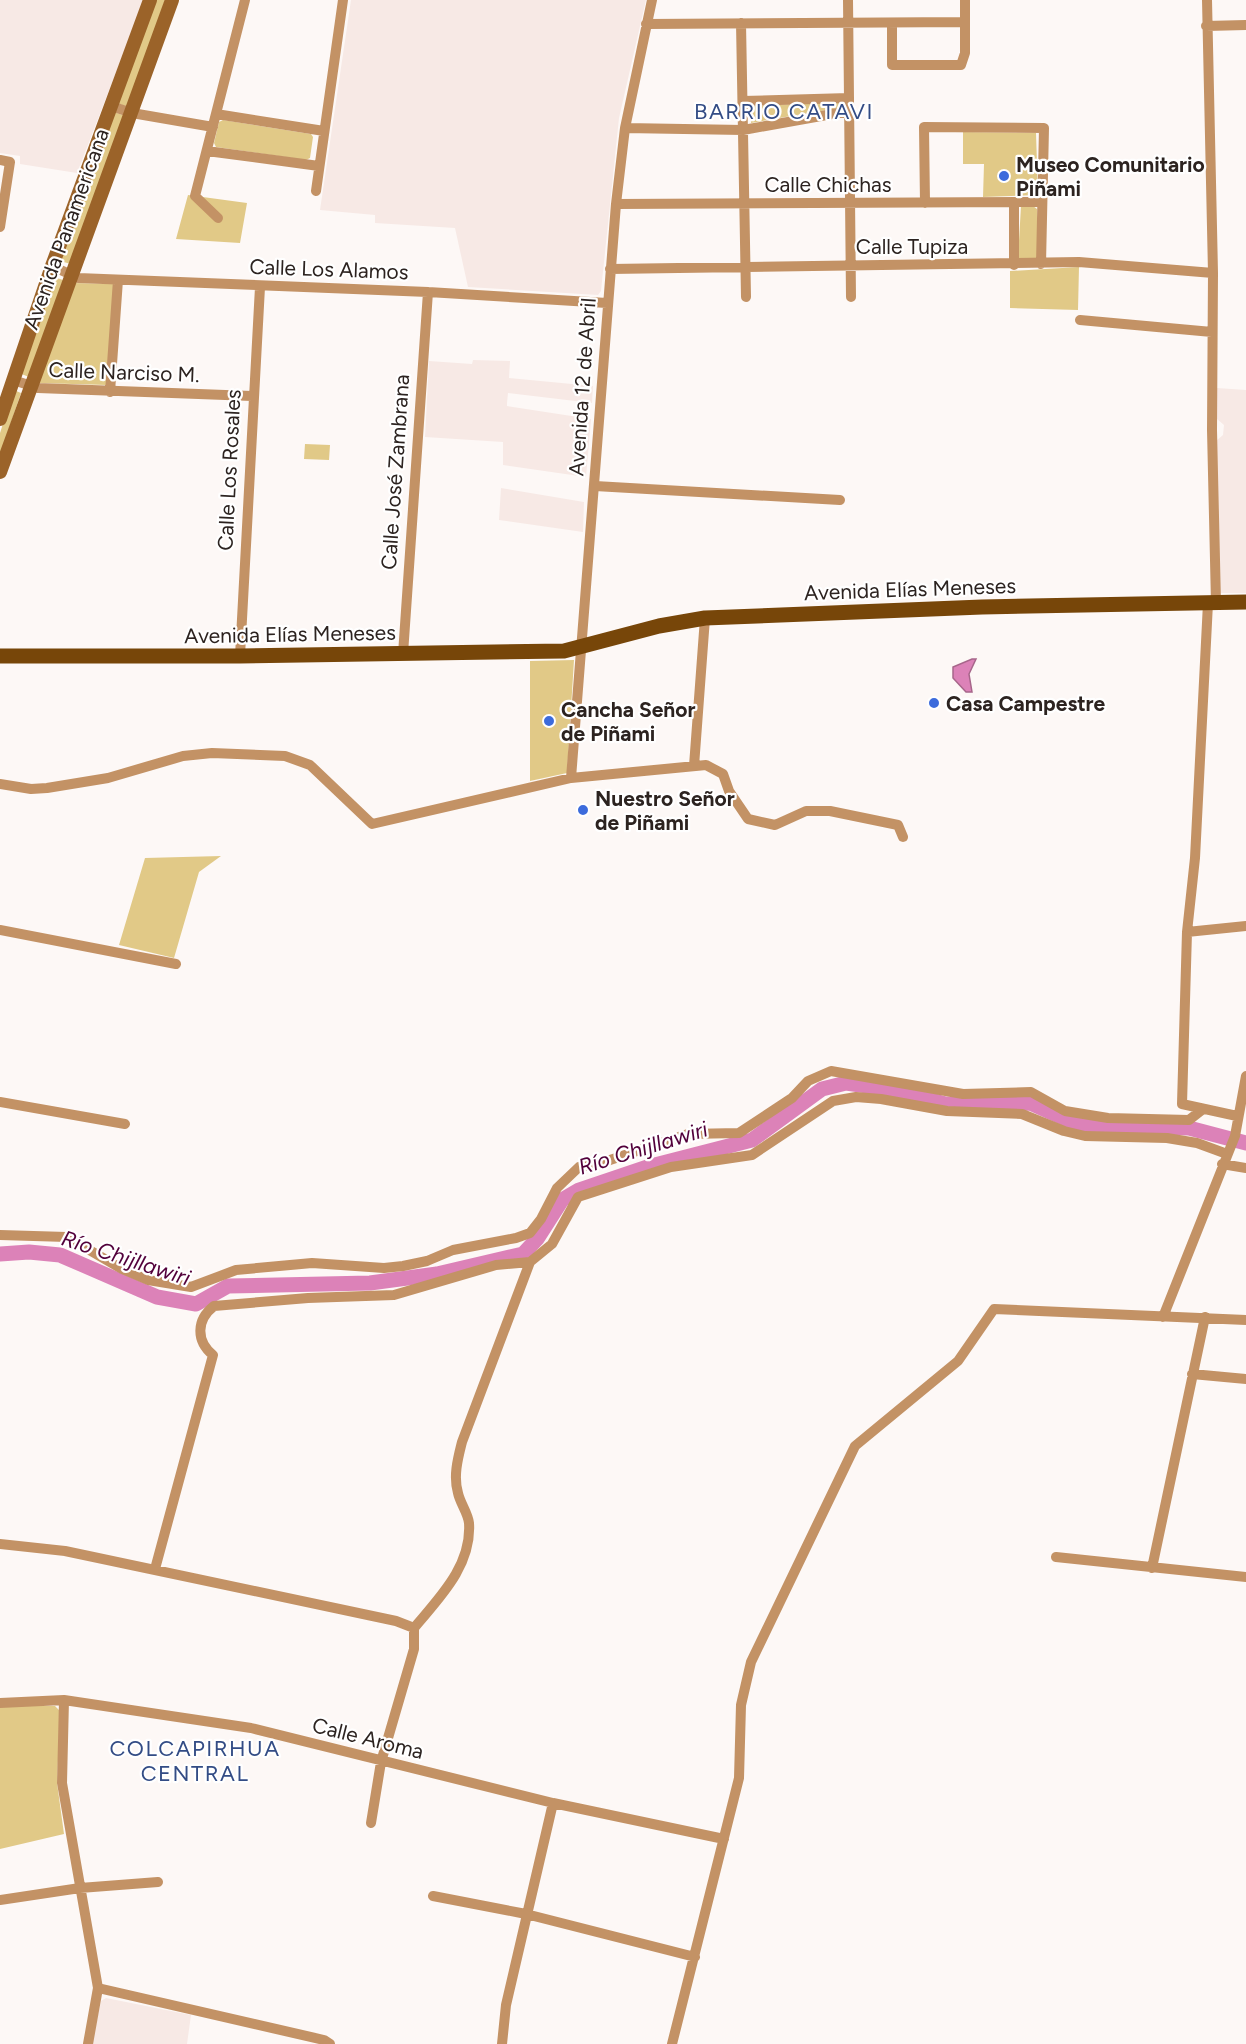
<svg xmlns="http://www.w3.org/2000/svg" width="1246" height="2044" font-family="Figtree,sans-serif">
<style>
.built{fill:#f7e9e5}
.green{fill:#e1c987}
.water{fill:#dc82b8;stroke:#a7668a;stroke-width:1.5}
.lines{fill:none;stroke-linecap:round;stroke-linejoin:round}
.river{stroke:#dc82b8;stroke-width:15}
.street{stroke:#c39265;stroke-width:10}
.secondary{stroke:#9b6329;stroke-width:14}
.primary{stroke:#774609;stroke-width:15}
.poi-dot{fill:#3c6bdc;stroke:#fff;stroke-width:2}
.labels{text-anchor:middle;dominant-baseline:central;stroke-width:4.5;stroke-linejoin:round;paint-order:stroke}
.poi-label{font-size:21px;font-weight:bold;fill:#2c2320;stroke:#fff;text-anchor:start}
.street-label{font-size:21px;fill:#2c2320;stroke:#fff}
.neighbourhood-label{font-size:22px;letter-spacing:1.5px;fill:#334c85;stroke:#fff}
.water-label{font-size:22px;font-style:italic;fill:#52003b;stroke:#fff}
</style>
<rect width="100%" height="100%" fill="#fdf8f6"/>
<path class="built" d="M 0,0 L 144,0 L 77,173 L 20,164 L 20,156 L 0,153 Z
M 351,0 L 646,0 L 619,118 L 601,291 L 598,295 L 468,287 L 455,228 L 375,223 L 375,215 L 320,210 Z
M 473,360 L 510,361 L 509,378 L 593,386 L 592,403 L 508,393 L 507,403 L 507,406 L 591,419 L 586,477 L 503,465 L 503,442 L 425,437 L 429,361 L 472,364 Z
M 1217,388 L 1246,390 L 1246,593 L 1220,593 L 1216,441 L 1223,435 L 1224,425 L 1217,419 Z
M 501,488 L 584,502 L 583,532 L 499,520 Z
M 106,1998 L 191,2015 L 187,2044 L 92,2044 L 101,2001 Z"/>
<path class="green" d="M 155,0 L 165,0 L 128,107 L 117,103 Z
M 844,102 L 844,107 L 751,123 L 751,106 Z
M 114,112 L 125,116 L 71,264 L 60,261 Z
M 223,120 L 311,134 L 313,137 L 310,158 L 306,160 L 216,147 L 214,143 L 219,122 Z
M 963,132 L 1036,133 L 1038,195 L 983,197 L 984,164 L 963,164 Z
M 188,195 L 247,203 L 240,243 L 176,239 Z
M 1021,206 L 1033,206 L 1037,209 L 1037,259 L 1018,258 Z
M 1079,267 L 1078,310 L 1010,308 L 1010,271 Z
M 54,277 L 63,280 L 29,377 L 19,373 Z
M 74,283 L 114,284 L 106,385 L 39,383 Z
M 14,390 L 21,393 L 0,455 L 0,433 Z
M 305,444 L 330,445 L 329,460 L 304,459 Z
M 574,660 L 567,773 L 530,781 L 530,661 Z
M 221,856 L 199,872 L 174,958 L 119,945 L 145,858 Z
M 0,1706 L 55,1706 L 60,1711 L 57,1783 L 64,1834 L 0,1849 Z"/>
<path class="water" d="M 972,659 L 976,659 L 969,674 L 972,692 L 966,692 L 953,678 L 953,667 Z"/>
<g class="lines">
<path class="river" d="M 0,1254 L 29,1252 L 60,1255 L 157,1297 L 196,1304 L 228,1286 L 370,1283 L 437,1274 L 523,1254 L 537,1239 L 562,1200 L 579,1190 L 647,1167 L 752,1140 L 822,1089 L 846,1083 L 896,1090 L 945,1104 L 1030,1103 L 1079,1125 L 1189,1128 L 1246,1143"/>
<path class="street" d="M 848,0 L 851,297
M 1207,0 L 1213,273 L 1212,430 L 1216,603
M 741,23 L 746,297
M 892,23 L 892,65 L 961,65 L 965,53 L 965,0
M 646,24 L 965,22
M 1206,26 L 1246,25
M 743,101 L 849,98
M 111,106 L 132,113 L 213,127
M 216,114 L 324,131
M 625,128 L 743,130 L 849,111
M 207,151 L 319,166
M 0,160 L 10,162 L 0,227
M 316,191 L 343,0
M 925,203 L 924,127 L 1044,128 L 1041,264
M 1014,203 L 1014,265
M 616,204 L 1040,202
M 218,218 L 195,196 L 245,0
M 52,266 L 78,278 L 428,292 L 607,303
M 610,269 L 1079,262 L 1213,273
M 1080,320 L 1212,332
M 13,380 L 38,388 L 252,396
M 110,392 L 118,280
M 595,486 L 840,500
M 1208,603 L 1195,858 L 1187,932 L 1182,1104 L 1237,1116
M 403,654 L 428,292
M 240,656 L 260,287
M 694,766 L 705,618
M 571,778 L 616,204 L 625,128 L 652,0
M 0,784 L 31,789 L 47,788 L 108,778 L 183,756 L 212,753 L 285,756 L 310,765 L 372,824 L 571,778 L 706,765 L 723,774 L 729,791 L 748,819 L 775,825 L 806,811 L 830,811 L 898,825 L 903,837
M 0,930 L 176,964
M 1187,932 L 1246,926
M 0,1102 L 125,1124
M 1222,1164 L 1246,1168
M 0,1235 L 67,1237 L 122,1269 L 148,1280 L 191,1287 L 236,1270 L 312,1263 L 384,1268 L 403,1266 L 427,1261 L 453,1250 L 516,1238 L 530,1233 L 541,1219 L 557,1188 L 579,1167 L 604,1162 L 688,1134 L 739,1133 L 792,1098 L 808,1081 L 831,1071 L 963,1094 L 1031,1092 L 1065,1111 L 1108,1118 L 1189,1120 L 1203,1109
M 1163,1317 L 1235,1136 L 1246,1076
M 1192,1374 L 1246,1379
M 0,1544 L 65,1551 L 396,1621 L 414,1628
M 1056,1557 L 1246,1577
M 1152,1568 L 1205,1317
M 155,1569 L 213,1355 C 196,1341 196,1320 214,1306 L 308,1298 L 394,1295 L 496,1265 L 530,1262 L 552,1244 L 578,1197 L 671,1167 L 752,1155 L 833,1101 L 856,1097 L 881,1099 L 947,1111 L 1022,1114 L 1064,1131 L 1085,1136 L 1167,1138 L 1197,1143 L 1227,1154
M 64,1700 L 62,1783 L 98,1988 L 88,2044
M 0,1703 L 64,1700 L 251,1728 L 553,1803 L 724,1839
M 371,1823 L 381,1762 L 414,1649 L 414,1628 C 439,1598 472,1566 469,1523 C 468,1513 460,1503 458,1493 C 453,1476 458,1458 462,1442 L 530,1262
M 433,1896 L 526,1914 L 695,1957
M 0,1900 L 80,1888 L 158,1882
M 98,1988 L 324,2040 L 330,2044
M 502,2044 L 506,2005 L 553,1803
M 672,2044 L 739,1778 L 741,1705 L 751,1662 L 855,1446 L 958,1361 L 994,1309 L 1246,1320"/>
<path class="secondary" d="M 0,419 L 52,266 L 150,0
M 0,472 L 172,0"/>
<path class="primary" d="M 0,656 L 240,656 L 564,651 L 659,626 L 705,618 L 982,607 L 1246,602"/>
</g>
<g class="poi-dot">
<circle cx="1004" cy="176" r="6"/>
<circle cx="934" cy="703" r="6"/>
<circle cx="549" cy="721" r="6"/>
<circle cx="583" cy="810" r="6"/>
</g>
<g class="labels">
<g class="poi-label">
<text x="1016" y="164">Museo Comunitario<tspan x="1016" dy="24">Piñami</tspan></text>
<text x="946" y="703">Casa Campestre</text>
<text x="561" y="709">Cancha Señor<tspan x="561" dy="24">de Piñami</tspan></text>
<text x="595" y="798">Nuestro Señor<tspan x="595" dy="24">de Piñami</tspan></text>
</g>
<g class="street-label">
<text x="828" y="184">Calle Chichas</text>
<text transform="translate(66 229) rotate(-70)">Avenida Panamericana</text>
<text x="912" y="246">Calle Tupiza</text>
<text transform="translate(329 269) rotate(2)">Calle Los Alamos</text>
<text transform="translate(124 372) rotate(2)">Calle Narciso M.</text>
<text transform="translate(582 387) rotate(-86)">Avenida 12 de Abril</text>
<text transform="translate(229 470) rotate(-87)">Calle Los Rosales</text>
<text transform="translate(395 472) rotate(-86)">Calle José Zambrana</text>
<text transform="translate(910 589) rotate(-2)">Avenida Elías Meneses</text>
<text transform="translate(290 634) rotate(-1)">Avenida Elías Meneses</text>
<text transform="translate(368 1738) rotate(14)">Calle Aroma</text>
</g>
<g class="neighbourhood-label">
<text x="784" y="111">BARRIO CATAVI</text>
<text x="195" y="1748">COLCAPIRHUA<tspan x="195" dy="25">CENTRAL</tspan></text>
</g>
<g class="water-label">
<text transform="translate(643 1148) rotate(-17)">Río Chijllawiri</text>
<text transform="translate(126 1258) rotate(18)">Río Chijllawiri</text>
</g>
</g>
</svg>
